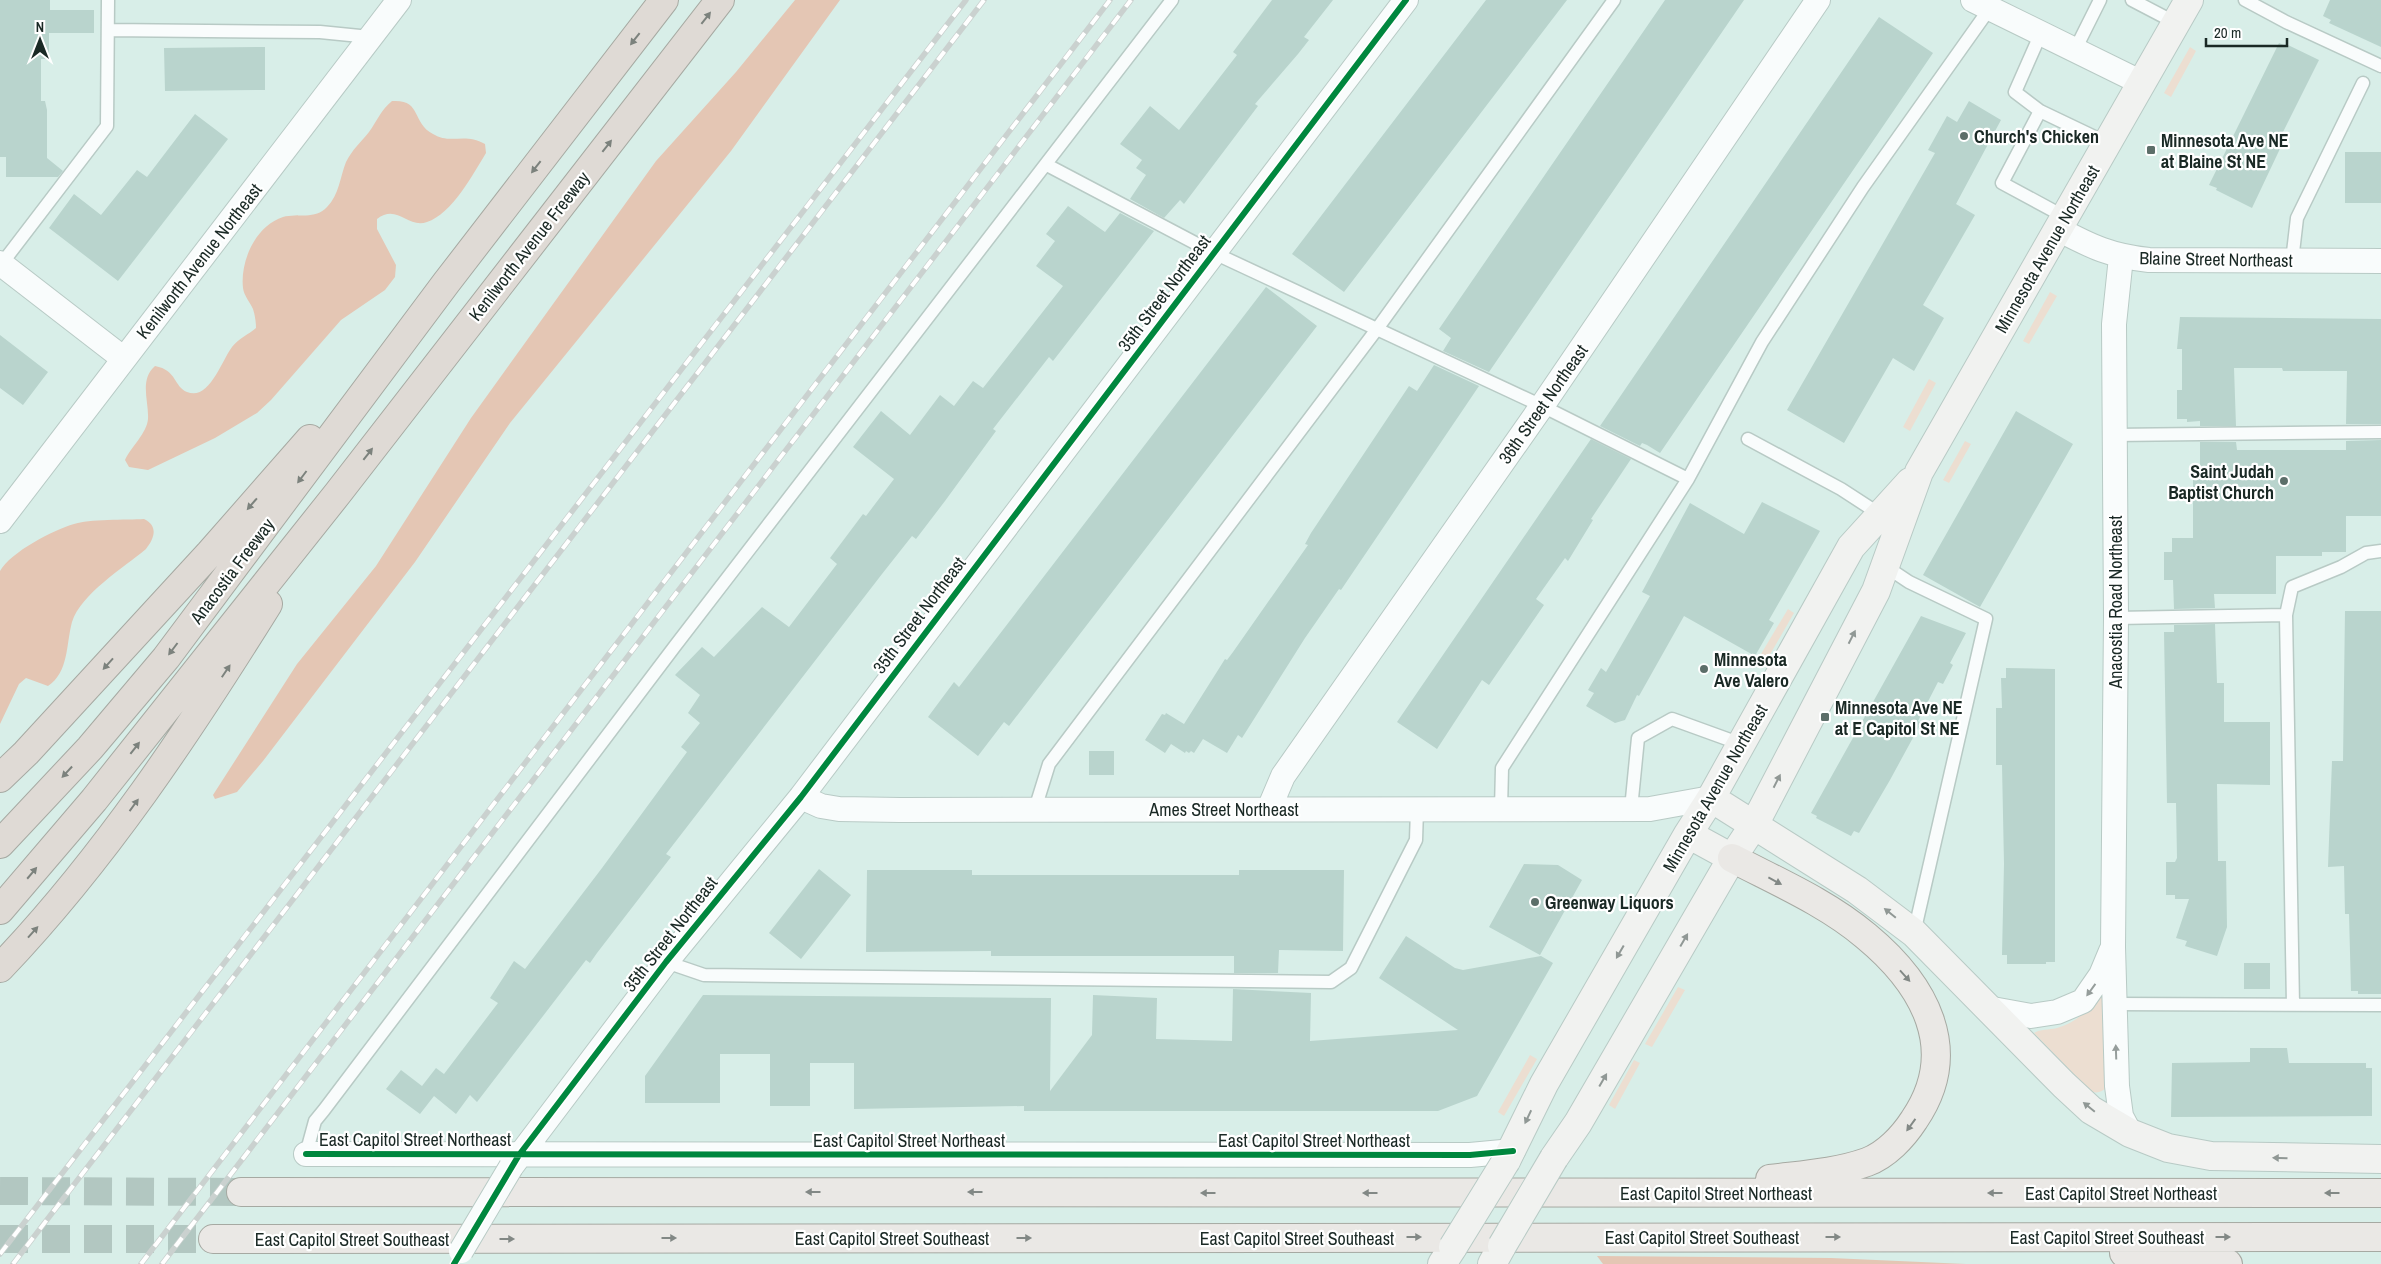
<svg xmlns="http://www.w3.org/2000/svg" width="2381" height="1264" font-family="'Archivo Narrow',sans-serif">
<style>
.green{fill:#ecded1}
.forest{fill:#e4c6b4}
.building{fill:#b9d4cd}
.lines{fill:none;stroke-linecap:round;stroke-linejoin:round}
.primary-tunnel{stroke:#b2c7c1;stroke-width:28;stroke-dasharray:28 14;stroke-linecap:butt}
.lane-casing{stroke:#b8cac5;stroke-width:15}
.street-casing{stroke:#b8cac5;stroke-width:26}
.secondary-casing{stroke:#b8cac5;stroke-width:30}
.primary-casing{stroke:#a6a9a2;stroke-width:30}
.highway-casing{stroke:#a6a9a2;stroke-width:30}
.lane{stroke:#f9fcfc;stroke-width:12}
.street{stroke:#f9fcfc;stroke-width:24}
.secondary{stroke:#f1f2f0;stroke-width:28}
.primary{stroke:#eae8e5;stroke-width:28}
.highway{stroke:#dfdad5;stroke-width:28}
.rail-casing{stroke:#cad1cf;stroke-width:5.5}
.rail{stroke:#fff;stroke-width:4;stroke-dasharray:11;stroke-linecap:butt}
.street-bridge-casing{stroke:#b8cac5;stroke-width:26;stroke-linecap:butt}
.secondary-bridge-casing{stroke:#b8cac5;stroke-width:30;stroke-linecap:butt}
.street-bridge{stroke:#f9fcfc;stroke-width:24}
.secondary-bridge{stroke:#f1f2f0;stroke-width:28}
.cycleway-casing{stroke:#fff;stroke-width:9}
.cycleway{stroke:#00873e;stroke-width:6}
.oneway{fill:#7c827d}
.oneway2{fill:#909895}
.oneway3{fill:#828885}
.oneway4{fill:#959d9b}
.poi-dot{fill:#5c6e69;stroke:#fff;stroke-width:2}
.labels{text-anchor:middle;dominant-baseline:central;stroke-width:4.5;stroke-linejoin:round;paint-order:stroke}
.poi-label{font-size:18px;font-weight:bold;fill:#1a2925;stroke:#fff;text-anchor:start}
.street-label{font-size:18px;fill:#1a2925;stroke:#fff}
</style>
<rect width="100%" height="100%" fill="#d8eee8"/>
<path class="green" d="M 2190,47 L 2196,51 L 2171,97 L 2164,93 Z
M 2050,292 L 2057,296 L 2029,344 L 2023,341 Z
M 1929,379 L 1936,383 L 1910,431 L 1903,427 Z
M 1965,441 L 1971,444 L 1949,483 L 1943,480 Z
M 1788,609 L 1794,613 L 1768,658 L 1761,654 Z
M 1678,987 L 1685,990 L 1652,1047 L 1645,1044 Z
M 2103,992 L 2107,1087 C 2102,1092 2097,1094 2090,1091 L 2034,1033 C 2040,1029 2049,1030 2057,1028 C 2078,1022 2090,1008 2103,992 Z
M 1530,1055 L 1537,1059 L 1504,1116 L 1498,1112 Z
M 1634,1060 L 1640,1063 L 1615,1109 L 1609,1105 Z"/>
<path class="forest" d="M 795,0 L 840,0 L 731,151 L 510,423 L 415,562 L 263,761 L 237,792 L 215,799 L 213,795 L 297,664 L 376,566 L 471,418 L 656,161 L 736,72 Z
M 392,101 C 422,99 411,122 433,134 C 451,145 464,132 485,144 L 486,153 C 473,174 452,214 427,222 C 408,229 397,203 377,219 L 377,229 L 396,265 L 395,277 L 385,290 L 341,320 L 271,400 L 257,413 L 215,438 L 148,470 L 129,467 L 125,460 C 131,447 147,433 148,419 C 149,401 139,380 155,366 C 177,370 174,387 187,392 C 209,401 221,362 232,347 C 238,339 249,334 256,328 C 256,322 255,315 253,309 C 250,302 244,296 243,288 C 240,262 255,226 283,217 C 298,213 315,220 327,207 C 339,195 340,177 346,162 C 352,150 361,142 369,132 C 377,121 381,110 392,101 Z
M 144,519 C 159,526 154,539 146,549 C 123,568 81,594 72,622 C 66,644 69,672 48,686 L 26,678 L 19,684 L 0,724 L 0,571 C 11,552 53,530 74,524 C 88,519 127,520 144,519 Z
M 1597,1256 L 1831,1258 L 1966,1264 L 1603,1264 Z"/>
<path class="building" d="M 0,0 L 50,0 L 50,10 L 94,10 L 94,33 L 49,33 L 49,59 L 41,59 L 41,101 L 45,101 L 47,110 L 47,158 L 63,171 L 58,177 L 6,177 L 6,157 L 0,157 Z
M 1272,0 L 1333,0 L 1304,37 L 1309,40 L 1298,54 L 1255,104 L 1258,106 L 1184,204 L 1180,200 L 1164,218 L 1130,199 L 1146,175 L 1136,168 L 1142,160 L 1120,144 L 1150,106 L 1179,130 L 1237,55 L 1233,52 Z
M 1486,0 L 1567,0 L 1344,292 L 1292,254 Z
M 1665,0 L 1744,0 L 1489,372 L 1443,351 L 1451,338 L 1439,329 Z
M 2330,0 L 2381,0 L 2381,47 L 2329,23 L 2331,20 L 2323,16 Z
M 1879,17 L 1933,53 L 1660,453 L 1647,445 L 1642,443 L 1640,446 L 1600,426 Z
M 2279,43 L 2286,46 L 2288,45 L 2319,60 L 2282,134 L 2286,136 L 2252,208 L 2216,190 L 2217,188 L 2209,185 Z
M 265,47 L 265,90 L 165,91 L 164,48 Z
M 1969,101 L 2001,120 L 1956,204 L 1975,215 L 1923,305 L 1944,318 L 1914,371 L 1893,358 L 1844,443 L 1787,410 L 1935,153 L 1928,150 L 1947,116 L 1957,122 Z
M 195,114 L 228,139 L 118,281 L 49,228 L 74,194 L 101,215 L 137,170 L 147,177 Z
M 2345,152 L 2381,152 L 2381,203 L 2345,203 Z
M 1068,206 L 1105,232 L 1120,213 L 1154,231 L 1053,361 L 1049,357 L 993,429 L 996,431 L 945,501 L 916,539 L 912,536 L 882,574 L 666,854 L 671,857 L 597,953 L 590,963 L 586,960 L 477,1102 L 470,1095 L 456,1114 L 434,1096 L 420,1114 L 386,1089 L 401,1070 L 422,1086 L 436,1068 L 444,1074 L 498,1003 L 490,998 L 514,961 L 525,969 L 602,868 L 687,752 L 681,747 L 700,723 L 688,713 L 700,695 L 675,675 L 702,647 L 714,657 L 762,607 L 789,627 L 837,564 L 830,558 L 863,514 L 866,516 L 894,479 L 853,447 L 881,411 L 910,435 L 940,395 L 954,406 L 973,381 L 983,388 L 1063,286 L 1036,266 L 1055,241 L 1046,234 Z
M 1266,287 L 1317,326 L 1009,726 L 1004,722 L 978,756 L 928,717 L 954,682 L 959,687 Z
M 2180,317 L 2381,319 L 2381,424 L 2346,424 L 2347,371 L 2283,371 L 2282,368 L 2234,368 L 2236,426 L 2200,426 L 2200,421 L 2187,422 L 2187,419 L 2177,419 L 2177,390 L 2182,390 L 2182,349 L 2177,349 Z
M 0,335 L 48,372 L 23,405 L 0,388 Z
M 1434,365 L 1479,386 L 1341,590 L 1339,589 L 1305,638 L 1242,738 L 1238,735 L 1227,753 L 1203,739 L 1194,753 L 1191,751 L 1189,753 L 1186,751 L 1185,753 L 1171,744 L 1165,753 L 1145,740 L 1162,714 L 1165,715 L 1166,713 L 1184,724 L 1225,659 L 1227,660 L 1233,652 L 1308,545 L 1305,544 L 1311,533 L 1409,386 L 1417,391 Z
M 2016,411 L 2073,444 L 1980,607 L 1923,575 Z
M 1591,439 L 1631,459 L 1591,519 L 1593,520 L 1568,561 L 1565,558 L 1536,599 L 1544,605 L 1489,685 L 1482,680 L 1437,749 L 1397,722 Z
M 2381,440 L 2381,516 L 2346,516 L 2346,552 L 2322,552 L 2322,556 L 2276,556 L 2276,594 L 2214,594 L 2215,608 L 2174,609 L 2173,580 L 2164,580 L 2164,552 L 2172,552 L 2172,538 L 2193,538 L 2193,470 L 2200,470 L 2200,442 L 2236,442 L 2237,450 L 2346,450 L 2346,441 Z
M 1762,502 L 1820,531 L 1769,620 L 1774,623 L 1755,656 L 1684,616 L 1639,696 L 1637,695 L 1625,720 L 1615,723 L 1586,706 L 1594,693 L 1588,690 L 1601,668 L 1606,672 L 1650,596 L 1642,592 L 1690,503 L 1744,534 Z
M 2345,611 L 2381,611 L 2381,994 L 2358,994 L 2358,991 L 2351,991 L 2349,914 L 2345,914 L 2344,866 L 2328,867 L 2332,761 L 2343,761 Z
M 1921,616 L 1966,633 L 1950,663 L 1953,665 L 1943,684 L 1938,682 L 1918,721 L 1921,723 L 1890,780 L 1859,833 L 1854,831 L 1851,836 L 1816,818 L 1817,816 L 1811,813 Z
M 2215,624 L 2217,683 L 2224,683 L 2224,722 L 2270,722 L 2270,785 L 2217,784 L 2218,861 L 2226,861 L 2227,927 L 2217,956 L 2185,946 L 2187,941 L 2176,938 L 2189,899 L 2175,899 L 2175,895 L 2166,895 L 2166,862 L 2175,862 L 2177,858 L 2176,803 L 2167,803 L 2164,632 L 2174,632 L 2174,625 Z
M 2006,668 L 2055,669 L 2055,962 L 2046,962 L 2046,964 L 2007,964 L 2007,955 L 2002,955 L 2004,864 L 2002,765 L 1996,765 L 1996,708 L 2002,708 L 2001,678 L 2006,678 Z
M 1089,751 L 1114,751 L 1114,775 L 1089,775 Z
M 1524,864 L 1558,865 L 1582,880 L 1540,955 L 1489,927 Z
M 819,869 L 851,895 L 801,959 L 769,933 Z
M 867,870 L 972,870 L 972,875 L 1239,875 L 1239,870 L 1344,870 L 1343,951 L 1279,950 L 1278,973 L 1234,973 L 1234,956 L 991,956 L 991,951 L 866,952 Z
M 1406,936 L 1455,968 L 1463,970 L 1541,956 L 1553,963 L 1477,1096 L 1438,1111 L 1024,1111 L 1024,1106 L 854,1109 L 854,1063 L 810,1063 L 810,1106 L 770,1106 L 770,1054 L 720,1054 L 720,1103 L 645,1103 L 645,1076 L 703,995 L 1051,998 L 1050,1091 L 1092,1035 L 1093,995 L 1157,998 L 1156,1039 L 1232,1041 L 1233,989 L 1311,993 L 1310,1041 L 1458,1030 L 1379,978 Z
M 2244,963 L 2270,963 L 2270,989 L 2244,989 Z
M 2250,1048 L 2287,1048 L 2289,1063 L 2366,1063 L 2366,1068 L 2372,1068 L 2372,1116 L 2171,1117 L 2172,1063 L 2250,1062 Z"/>
<g class="lines">
<path class="primary-tunnel" d="M 0,1191 L 241,1192
M 0,1239 L 213,1239"/>
<g class="lane-casing">
<path id="lane" d="M 2132,0 L 2176,23
M 2245,0 L 2286,22 L 2381,66
M 108,30 L 320,32 L 370,37
M 2075,50 L 2100,0
M 2040,111 L 2015,92 L 2041,33
M 1047,165 L 1214,253 L 1542,406 L 1688,479
M 2065,217 L 2002,183 L 2040,111 L 2107,143
M 2292,261 L 2297,218 L 2363,83
M 0,266 L 107,126 L 108,0
M 2113,435 L 2381,432
M 1748,439 L 1841,489 L 1881,515
M 1885,566 L 1909,582 L 1986,619 L 1914,933
M 2286,615 L 2292,587 L 2341,567 L 2366,553 L 2381,551
M 2116,618 L 2286,615 L 2293,1005
M 1035,809 L 1049,764 L 1377,329 L 1614,0
M 1501,809 L 1502,768 L 1688,479 L 1762,342 L 1863,187 L 1990,8
M 1631,809 L 1638,738 L 1672,719 L 1741,744
M 666,962 L 704,975 L 1331,982 L 1351,968 L 1416,840 L 1417,809
M 2115,1004 L 2381,1005
M 306,1154 L 315,1121 L 324,1110 L 675,646 L 1172,0"/>
</g>
<g class="street-casing">
<path id="street" d="M 1973,0 L 2142,83
M 2058,229 C 2092,247 2111,256 2149,260 L 2381,261
M 2121,257 L 2114,324 L 2116,618 L 2113,947 L 2117,1086 L 2121,1116 L 2130,1133
M 0,263 L 124,359
M 0,521 L 399,0
M 801,797 L 821,806 L 839,809 L 900,810 L 1650,809 L 1711,798
M 1269,809 L 1283,776 L 1542,406 L 1818,0
M 1987,1008 L 2031,1016 L 2057,1012 L 2083,1001 L 2101,975 L 2111,951
M 306,1154 L 1470,1155 L 1513,1151
M 511,1167 L 666,962 L 801,797 L 1406,0"/>
</g>
<g class="secondary-casing">
<path id="secondary" d="M 1711,798 L 1857,890 L 1914,933 L 2064,1085 L 2091,1110 L 2130,1133 L 2168,1148 L 2211,1156 L 2381,1159
M 1688,834 L 1732,858
M 1554,1158 L 1578,1123 L 1732,858 L 1754,825 L 1876,591 L 1919,472 L 2189,0
M 1506,1161 L 1544,1084 L 1688,834 L 1711,798 L 1851,547 L 1910,482
M 1442,1264 L 1453,1247
M 1492,1264 L 1502,1246"/>
</g>
<g class="primary-casing">
<path id="primary" d="M 1732,858 C 1778,882 1827,903 1866,936 C 1924,984 1962,1050 1914,1120 C 1903,1137 1886,1155 1867,1162 C 1836,1173 1801,1175 1770,1179
M 241,1192 L 2381,1193
M 213,1239 L 2381,1237
M 2124,1253 L 2228,1264"/>
</g>
<g class="highway-casing">
<path id="highway" d="M 0,778 L 26,753 L 210,553 L 310,439
M 0,844 L 90,748 L 166,658 L 446,283 L 664,0
M 0,910 L 94,800 L 338,493 L 720,0
M 0,968 C 104,859 189,731 268,604"/>
</g>
<use href="#lane" class="lane"/>
<use href="#street" class="street"/>
<use href="#secondary" class="secondary"/>
<use href="#primary" class="primary"/>
<use href="#highway" class="highway"/>
<g class="rail-casing">
<path id="rail" d="M 0,1254 L 966,0
M 13,1264 L 984,0
M 141,1264 L 1110,0
M 162,1264 L 1131,0"/>
</g>
<use href="#rail" class="rail"/>
<g class="street-bridge-casing">
<path id="street-bridge" d="M 461,1251 L 511,1167"/>
</g>
<g class="secondary-bridge-casing">
<path id="secondary-bridge" d="M 1502,1246 L 1554,1158
M 1453,1247 L 1506,1161"/>
</g>
<use href="#street-bridge" class="street-bridge"/>
<use href="#secondary-bridge" class="secondary-bridge"/>
<g class="cycleway-casing">
<path id="cycleway" d="M 306,1154 L 1470,1155 L 1513,1151
M 454,1264 L 519,1155 L 666,962 L 801,797 L 1406,0"/>
</g>
<use href="#cycleway" class="cycleway"/>
</g>
<defs><path id="oneway-solid" d="M-6-.8H1V-3.2L6.5 0L1 3.2V.8H-6Z" transform="scale(1.25)"/></defs>
<g class="oneway">
<use href="#oneway-solid" transform="translate(706 18) rotate(-52)"/>
<use href="#oneway-solid" transform="translate(635 39) rotate(128)"/>
<use href="#oneway-solid" transform="translate(607 146) rotate(-52)"/>
<use href="#oneway-solid" transform="translate(536 167) rotate(128)"/>
<use href="#oneway-solid" transform="translate(368 454) rotate(-52)"/>
<use href="#oneway-solid" transform="translate(302 477) rotate(127)"/>
<use href="#oneway-solid" transform="translate(252 504) rotate(131)"/>
<use href="#oneway-solid" transform="translate(173 649) rotate(127)"/>
<use href="#oneway-solid" transform="translate(108 664) rotate(132)"/>
<use href="#oneway-solid" transform="translate(226 671) rotate(-56)"/>
<use href="#oneway-solid" transform="translate(135 748) rotate(-52)"/>
<use href="#oneway-solid" transform="translate(67 772) rotate(133)"/>
<use href="#oneway-solid" transform="translate(134 805) rotate(-54)"/>
<use href="#oneway-solid" transform="translate(32 873) rotate(-50)"/>
<use href="#oneway-solid" transform="translate(33 932) rotate(-48)"/>
</g>
<g class="oneway2">
<use href="#oneway-solid" transform="translate(1852 637) rotate(-63)"/>
<use href="#oneway-solid" transform="translate(1777 781) rotate(-63)"/>
<use href="#oneway-solid" transform="translate(1890 913) rotate(-141)"/>
<use href="#oneway-solid" transform="translate(1684 940) rotate(-60)"/>
<use href="#oneway-solid" transform="translate(1620 952) rotate(120)"/>
<use href="#oneway-solid" transform="translate(1603 1080) rotate(-60)"/>
<use href="#oneway-solid" transform="translate(2089 1107) rotate(-141)"/>
<use href="#oneway-solid" transform="translate(1528 1117) rotate(115)"/>
<use href="#oneway-solid" transform="translate(2280 1158) rotate(-179)"/>
</g>
<g class="oneway3">
<use href="#oneway-solid" transform="translate(1775 881) rotate(28)"/>
<use href="#oneway-solid" transform="translate(1905 976) rotate(48)"/>
<use href="#oneway-solid" transform="translate(1911 1125) rotate(126)"/>
<use href="#oneway-solid" transform="translate(813 1192) rotate(-180)"/>
<use href="#oneway-solid" transform="translate(975 1192) rotate(-180)"/>
<use href="#oneway-solid" transform="translate(1208 1193) rotate(-180)"/>
<use href="#oneway-solid" transform="translate(1370 1193) rotate(-180)"/>
<use href="#oneway-solid" transform="translate(1995 1193) rotate(-180)"/>
<use href="#oneway-solid" transform="translate(2332 1193) rotate(-180)"/>
<use href="#oneway-solid" transform="translate(1414 1237)"/>
<use href="#oneway-solid" transform="translate(1833 1237)"/>
<use href="#oneway-solid" transform="translate(2223 1237)"/>
<use href="#oneway-solid" transform="translate(669 1238)"/>
<use href="#oneway-solid" transform="translate(1024 1238)"/>
<use href="#oneway-solid" transform="translate(507 1239)"/>
</g>
<g class="oneway4">
<use href="#oneway-solid" transform="translate(2091 990) rotate(126)"/>
<use href="#oneway-solid" transform="translate(2116 1052) rotate(-92)"/>
</g>
<g class="poi-dot">
<circle cx="1964" cy="136" r="5"/>
<rect x="2146" y="145" width="10" height="10" rx="2.5"/>
<circle cx="2284" cy="481" r="5"/>
<circle cx="1704" cy="669" r="5"/>
<rect x="1820" y="712" width="10" height="10" rx="2.5"/>
<circle cx="1535" cy="902" r="5"/>
</g>
<g class="labels">
<g class="poi-label">
<text x="1974" y="136">Church's Chicken</text>
<text x="2161" y="140">Minnesota Ave NE<tspan x="2161" dy="21">at Blaine St NE</tspan></text>
<text x="2274" y="471" text-anchor="end">Saint Judah<tspan x="2274" dy="21">Baptist Church</tspan></text>
<text x="1714" y="659">Minnesota<tspan x="1714" dy="21">Ave Valero</tspan></text>
<text x="1835" y="707">Minnesota Ave NE<tspan x="1835" dy="21">at E Capitol St NE</tspan></text>
<text x="1545" y="902">Greenway Liquors</text>
</g>
<g class="street-label">
<text transform="translate(529 246) rotate(-52)">Kenilworth Avenue Freeway</text>
<text transform="translate(2047 249) rotate(-60)">Minnesota Avenue Northeast</text>
<text transform="translate(2216 259) rotate(1)">Blaine Street Northeast</text>
<text transform="translate(199 261) rotate(-52)">Kenilworth Avenue Northeast</text>
<text transform="translate(1164 293) rotate(-53)">35th Street Northeast</text>
<text transform="translate(1543 404) rotate(-55)">36th Street Northeast</text>
<text transform="translate(232 571) rotate(-53)">Anacostia Freeway</text>
<text transform="translate(2115 602) rotate(-90)">Anacostia Road Northeast</text>
<text transform="translate(919 615) rotate(-53)">35th Street Northeast</text>
<text transform="translate(1715 788) rotate(-60)">Minnesota Avenue Northeast</text>
<text x="1224" y="809">Ames Street Northeast</text>
<text transform="translate(670 934) rotate(-52)">35th Street Northeast</text>
<text x="415" y="1139">East Capitol Street Northeast</text>
<text x="909" y="1140">East Capitol Street Northeast</text>
<text x="1314" y="1140">East Capitol Street Northeast</text>
<text x="1716" y="1193">East Capitol Street Northeast</text>
<text x="2121" y="1193">East Capitol Street Northeast</text>
<text x="1702" y="1237">East Capitol Street Southeast</text>
<text x="2107" y="1237">East Capitol Street Southeast</text>
<text x="892" y="1238">East Capitol Street Southeast</text>
<text x="1297" y="1238">East Capitol Street Southeast</text>
<text x="352" y="1239">East Capitol Street Southeast</text>
</g>
</g>
<g transform="translate(40 40)" stroke="#ffffff" stroke-width="4" paint-order="stroke">
<path d="M0-4L9 19L0 12L-9 19Z" fill="#1a2925"/>
<text y="-8" font-size="14" font-weight="bold" text-anchor="middle" fill="#1a2925">N</text>
</g>
<path d="M2206 38v8h81v-8" fill="none" stroke="#1a2925" stroke-width="2.5"/>
<text x="2214" y="38" font-size="15" fill="#1a2925" stroke="#ffffff" stroke-width="4" paint-order="stroke">20 m</text>
</svg>
